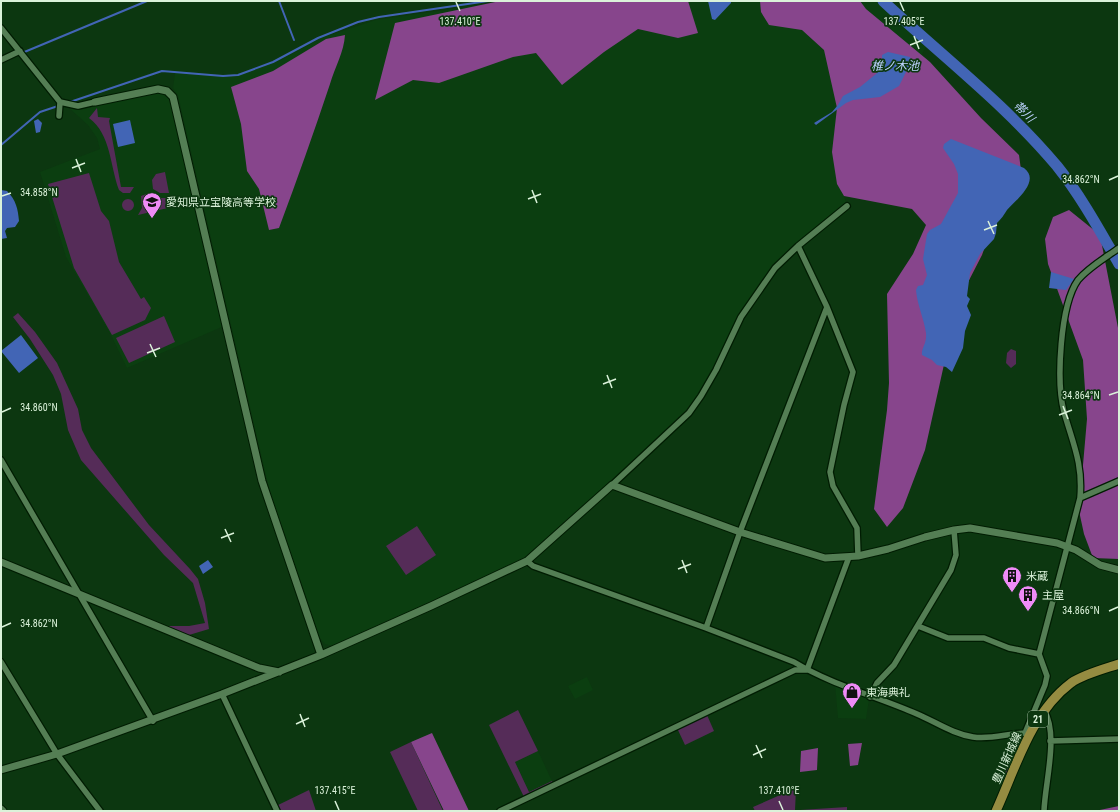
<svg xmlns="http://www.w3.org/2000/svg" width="1120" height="812" font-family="'Roboto Condensed','Noto Sans JP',sans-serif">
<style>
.built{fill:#0b3e10}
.green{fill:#552c58}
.forest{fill:#87458c}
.water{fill:#4265b5}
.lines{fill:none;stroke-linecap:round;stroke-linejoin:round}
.stream{stroke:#4265b5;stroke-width:2}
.river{stroke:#4265b5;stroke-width:11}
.minor-casing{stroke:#001c02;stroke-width:8}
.tertiary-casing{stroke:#001c02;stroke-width:9}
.primary-casing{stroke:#001c02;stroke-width:11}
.minor{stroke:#547e54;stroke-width:5.5}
.tertiary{stroke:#547e54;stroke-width:7}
.primary{stroke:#958c41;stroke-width:9}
.ticks{fill:none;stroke:#dbf2da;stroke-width:1.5}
.labels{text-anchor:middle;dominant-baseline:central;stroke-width:3.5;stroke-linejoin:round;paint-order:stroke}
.shield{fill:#0c3710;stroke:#9dba9d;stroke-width:1}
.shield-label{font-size:10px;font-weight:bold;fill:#dbf2da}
.poi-label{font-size:11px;fill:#dbf2da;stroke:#0c3710;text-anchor:start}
.street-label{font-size:11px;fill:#dbf2da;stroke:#0c3710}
.water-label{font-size:12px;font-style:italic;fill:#bdd3fe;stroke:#0c3710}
.ticks-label{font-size:10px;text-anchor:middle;fill:#dbf2da;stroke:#0c3710;stroke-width:3.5;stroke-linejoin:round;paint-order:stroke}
</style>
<rect width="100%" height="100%" fill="#0c3710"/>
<path class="built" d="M 505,1 L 876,1 L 926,47 L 898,96 L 837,163 L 846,204 L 772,269 L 762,281 L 740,317 L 715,368 L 689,410 L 526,559 L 341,645 L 333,646 L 325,644 L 318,636 L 270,493 L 178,95 L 173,88 L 175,73 L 235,77 L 281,60 L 321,38 L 376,20 Z
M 153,92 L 162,94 L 172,101 L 224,326 L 127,368 L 111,335 L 66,257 L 40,172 L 100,149 L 97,138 L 88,125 L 68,107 Z
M 587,677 L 593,690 L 575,699 L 568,686 Z
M 835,684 L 869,699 L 866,719 L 838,718 Z
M 538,751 L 552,781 L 529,792 L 515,762 Z"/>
<path class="green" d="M 97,108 L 98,117 L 110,118 L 109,121 L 121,187 L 134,187 L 130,193 L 123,193 L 119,190 C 110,166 111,134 89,118 Z
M 165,172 L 169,193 L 160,193 L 153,189 L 152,180 L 156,174 Z
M 89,173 L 101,211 L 109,221 L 119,262 L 141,299 L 144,297 L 151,308 L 145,320 L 112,335 L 74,268 L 48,184 Z
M 149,193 L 161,198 L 170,198 L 172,207 L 138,215 L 142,208 L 141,196 Z
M122 205a6 6 0 1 1 12 0a6 6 0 1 1-12 0Z
M 18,313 L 35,332 L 57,363 L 78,409 L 82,430 L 91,448 L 149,525 L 190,569 L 198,579 L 205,603 L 209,629 L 189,635 L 168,626 L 189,626 L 205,623 L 193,583 L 164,555 L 81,460 L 68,430 L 61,394 L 53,375 L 30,339 L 13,317 Z
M 164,316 L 175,342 L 129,363 L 116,338 Z
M 1011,349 L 1016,351 L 1016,364 L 1011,368 L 1006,363 L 1007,353 Z
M 417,526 L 436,555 L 406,575 L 386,546 Z
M 518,710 L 538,751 L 515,762 L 529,792 L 552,781 L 553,783 L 524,797 L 489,725 Z
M 707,715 L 714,731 L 685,745 L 677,728 Z
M 411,742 L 443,811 L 418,811 L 390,752 Z
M 1006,760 L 1012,766 L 1006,779 L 999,776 Z
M 796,788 L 795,811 L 755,811 L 753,807 Z
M 309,790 L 316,811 L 279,811 L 276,806 Z
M 847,807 L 847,811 L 800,811 L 800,810 Z"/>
<path class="forest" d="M 500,1 L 688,1 L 698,33 L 678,38 L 638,29 L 604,52 L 562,85 L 536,53 L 513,57 L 439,83 L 413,80 L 375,100 L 395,23 Z
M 760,1 L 860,1 L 866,9 L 930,62 L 981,118 L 1019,155 L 1021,170 L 998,210 L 982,255 L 964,290 L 951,333 L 925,450 L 903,508 L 887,527 L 874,509 L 887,410 L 889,383 L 887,294 L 913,254 L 926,225 L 912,209 L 844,196 L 837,184 L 832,152 L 837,108 L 824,50 L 802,30 L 769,25 L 761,12 Z
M 345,35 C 344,52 335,67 330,84 C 314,132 297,180 279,228 L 269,230 L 259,189 L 247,171 L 241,124 L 231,87 L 273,71 L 326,39 Z
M 1069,210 L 1100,235 L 1119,333 L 1119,559 L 1093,558 L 1084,534 L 1079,511 L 1087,419 L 1083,360 L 1048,264 L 1045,239 L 1053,217 Z
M 432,733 L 469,811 L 444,811 L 411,742 Z
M 862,743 L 858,765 L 850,766 L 848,744 Z
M 818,748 L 817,770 L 800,772 L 801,751 Z
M 1119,806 L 1119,811 L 1095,811 Z"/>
<path class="water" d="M 708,1 L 731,1 L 731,3 L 715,20 L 712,19 Z
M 888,52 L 910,57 L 911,62 L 899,86 L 880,97 L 853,100 L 846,103 L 816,125 L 814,123 L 832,112 L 838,105 L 843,96 L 860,87 L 876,74 L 882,67 L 882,55 Z
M 38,119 L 42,123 L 40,132 L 36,133 L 34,121 Z
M 130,120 L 135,143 L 118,147 L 113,124 Z
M 951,139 L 1024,168 C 1041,181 1016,200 1007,210 C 1004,215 1001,219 997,223 L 996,233 L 994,239 L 980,254 L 970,273 L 967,296 L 970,299 L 967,306 L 971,315 L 965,331 L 963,348 L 952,372 L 946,367 L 937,365 L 932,360 L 922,355 C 921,348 927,344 926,333 C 924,319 917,304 916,290 L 918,286 L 923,285 L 927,275 L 923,259 L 927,234 L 930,230 L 941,224 L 958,193 L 958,174 L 954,164 L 943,148 L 944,144 Z
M 1,190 L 7,191 C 16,200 18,209 19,221 L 15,227 L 7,228 L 5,231 L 7,238 L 1,239 Z
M 1051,272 L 1074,279 L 1066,290 L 1049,288 Z
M 21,335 L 38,358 L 19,373 L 1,351 Z
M 208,560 L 213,567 L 203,574 L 199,566 Z"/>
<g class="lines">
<path class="stream" d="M 279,1 L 294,40
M 22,53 L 147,1
M 70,102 L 162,71 L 223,76 L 238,75 L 273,62 L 318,38 L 358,22 L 379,17 L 488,1
M 1,145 L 40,112 L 58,106"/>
<path class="river" d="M 883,1 C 942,56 1005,104 1057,166 C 1081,196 1100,231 1119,264"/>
<g class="minor-casing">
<path id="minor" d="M 1,28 L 60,102 L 78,106 L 95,102
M 1,60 L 20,51
M 59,116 L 60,102
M 798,246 L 827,307 L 853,372 L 844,405 L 830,472 L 833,486 L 857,528 L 858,556
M 1,460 L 153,721
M 612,485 L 689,413 L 701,396 L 716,370 L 741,317 L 775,268 L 798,246 L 847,206
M 1080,498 L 1119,481
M 527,561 L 533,566 L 706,628 L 794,662 C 832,685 876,696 917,714 C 936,722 953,734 973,737 C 993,740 1011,732 1031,733
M 918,626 L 948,638 L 984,638 L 1009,648 L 1039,654
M 706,628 L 740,532 L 827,307
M 1,662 L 57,754 L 100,811
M 807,670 L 849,557
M 222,694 L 277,811
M 870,697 L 877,683 L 894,665 L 951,570 L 956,555 L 954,530
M 1044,710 C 1059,735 1045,782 1044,811
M 1025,733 L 1045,685 L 1047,676 L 1039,654 L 1080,498 C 1083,463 1073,444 1064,412 C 1056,382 1060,305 1078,280 C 1089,267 1105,258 1119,248
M 1050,741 L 1119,739
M 500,811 L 795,670 L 806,670"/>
</g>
<g class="tertiary-casing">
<path id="tertiary" d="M 95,102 L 158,89 L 167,91 L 173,97 L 262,481 L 321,655
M 1,562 L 259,668 L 279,672
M 1,770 L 57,754 L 222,694 L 321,655 L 431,606 L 527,561 L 612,485 L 740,532 L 825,558 L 858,556 L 888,549 L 925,537 L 954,530 L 970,528 L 1057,543 L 1076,550 L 1100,565 L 1119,570
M 1,809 L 3,811"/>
</g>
<g class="primary-casing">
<path id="primary" d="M 996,811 C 1016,767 1031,713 1071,683 C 1084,674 1104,669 1119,664"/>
</g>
<use href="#minor" class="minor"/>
<use href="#tertiary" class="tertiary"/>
<use href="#primary" class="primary"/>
</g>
<path class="ticks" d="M 456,2 L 460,11M 900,2 L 904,11M 914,36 L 919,49M 910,45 L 923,40M 76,159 L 81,172M 72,168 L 85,163M 1109,180 L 1118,176M 532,190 L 537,203M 2,196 L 11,193M 528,199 L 541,194M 988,221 L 994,234M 984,230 L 997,225M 150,344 L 156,357M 147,353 L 160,348M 607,375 L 612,388M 603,384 L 616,379M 1109,395 L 1118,392M 1063,406 L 1068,419M 2,412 L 11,408M 1059,415 L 1072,410M 225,529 L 231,542M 221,538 L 234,533M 682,560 L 687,573M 678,569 L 691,564M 1109,611 L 1118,607M 2,627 L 11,623M 300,714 L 305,727M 296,724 L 309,718M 756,745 L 762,758M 753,755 L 766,749M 335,801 L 339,810M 779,801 L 783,810"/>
<defs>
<g id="school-pin" transform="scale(1)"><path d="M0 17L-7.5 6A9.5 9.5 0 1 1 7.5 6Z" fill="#ef8bf7" stroke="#0c3710"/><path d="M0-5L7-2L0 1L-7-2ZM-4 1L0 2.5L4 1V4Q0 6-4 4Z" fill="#111"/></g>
<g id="building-pin" transform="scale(1)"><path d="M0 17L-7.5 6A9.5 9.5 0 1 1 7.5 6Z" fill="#ef8bf7" stroke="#0c3710"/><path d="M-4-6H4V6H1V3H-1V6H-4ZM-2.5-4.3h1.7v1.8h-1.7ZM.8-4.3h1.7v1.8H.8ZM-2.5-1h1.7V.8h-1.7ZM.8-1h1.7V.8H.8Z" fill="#111"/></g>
<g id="shop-pin" transform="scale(1)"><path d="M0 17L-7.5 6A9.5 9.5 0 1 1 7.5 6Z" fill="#ef8bf7" stroke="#0c3710"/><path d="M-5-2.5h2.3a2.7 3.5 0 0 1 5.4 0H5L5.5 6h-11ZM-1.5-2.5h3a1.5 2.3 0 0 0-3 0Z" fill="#111"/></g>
</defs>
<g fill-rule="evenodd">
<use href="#school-pin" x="152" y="202"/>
<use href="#building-pin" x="1012" y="576"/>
<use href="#building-pin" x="1028" y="595"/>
<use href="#shop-pin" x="852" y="692"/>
</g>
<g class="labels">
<rect class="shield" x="1028" y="711" width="20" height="16" rx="3"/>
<g class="shield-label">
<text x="1038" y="719">21</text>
</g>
<g class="poi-label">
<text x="166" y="202">愛知県立宝陵高等学校</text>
<text x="1026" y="576">米蔵</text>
<text x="1042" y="595">主屋</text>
<text x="866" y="692">東海典礼</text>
</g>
<g class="street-label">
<text transform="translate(1007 758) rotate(-66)">豊川新城線</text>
</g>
<g class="water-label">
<text x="895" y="66">椎ノ木池</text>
<text transform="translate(1024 112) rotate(45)">帯川</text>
</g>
</g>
<g class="ticks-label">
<text x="460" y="25">137.410°E</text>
<text x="904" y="25">137.405°E</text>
<text x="1081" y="183">34.862°N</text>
<text x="39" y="196">34.858°N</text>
<text x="1081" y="399">34.864°N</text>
<text x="39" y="411">34.860°N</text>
<text x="1081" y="614">34.866°N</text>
<text x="39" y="627">34.862°N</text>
<text x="335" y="794">137.415°E</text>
<text x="779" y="794">137.410°E</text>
</g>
<rect width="1120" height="812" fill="none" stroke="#dbf2da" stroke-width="4"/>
</svg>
